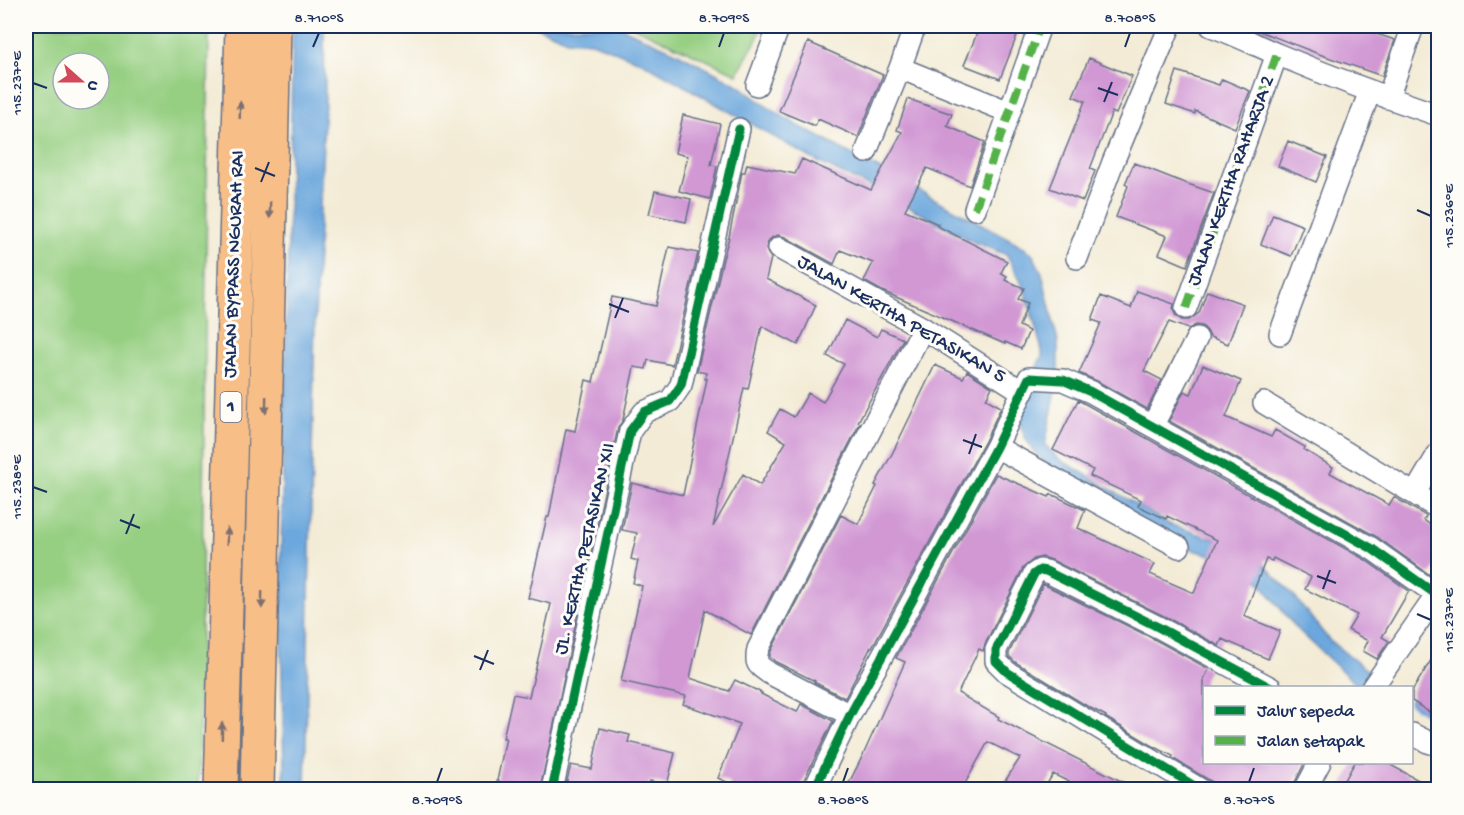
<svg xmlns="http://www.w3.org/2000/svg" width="1464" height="815" font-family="'Gochi Hand',sans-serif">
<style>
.green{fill:#96cf82;stroke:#587f70;stroke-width:1.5;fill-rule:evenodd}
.water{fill:#6ca7dd;stroke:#446b9e;stroke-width:1.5}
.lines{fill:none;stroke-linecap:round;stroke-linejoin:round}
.stream{stroke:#6ca7dd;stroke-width:7}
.building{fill:#d198d4}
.street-casing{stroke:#677188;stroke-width:24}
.highway-casing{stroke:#677188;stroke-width:36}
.street{stroke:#fff;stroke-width:21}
.highway{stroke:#f7be87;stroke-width:33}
.quiet{stroke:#55b248;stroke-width:8;stroke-dasharray:15 8;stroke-linecap:butt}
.cycleway-casing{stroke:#fdfcf7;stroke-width:13}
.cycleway{stroke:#00873e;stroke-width:9}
.oneway{fill:#7e6f70}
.ticks{fill:none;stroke:#1b2f5e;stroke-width:2}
.labels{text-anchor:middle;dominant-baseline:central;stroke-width:6;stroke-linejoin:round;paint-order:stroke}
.shield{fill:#fdfcf7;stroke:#5f6c8c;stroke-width:1.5}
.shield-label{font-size:18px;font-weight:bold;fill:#1b2f5e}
.street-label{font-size:20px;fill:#1b2f5e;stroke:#fdfcf7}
.neatline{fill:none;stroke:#1b2f5e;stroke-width:2}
.ticks-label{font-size:15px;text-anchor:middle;fill:#1b2f5e}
</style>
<rect width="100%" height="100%" fill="#fdfcf7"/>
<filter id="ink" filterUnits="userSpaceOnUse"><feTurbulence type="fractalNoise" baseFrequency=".0167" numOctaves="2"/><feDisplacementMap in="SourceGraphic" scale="12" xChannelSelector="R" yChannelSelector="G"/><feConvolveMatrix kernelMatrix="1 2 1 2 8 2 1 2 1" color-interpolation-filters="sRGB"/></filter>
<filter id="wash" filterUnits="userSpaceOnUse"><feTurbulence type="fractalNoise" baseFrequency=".008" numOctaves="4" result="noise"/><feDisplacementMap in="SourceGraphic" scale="24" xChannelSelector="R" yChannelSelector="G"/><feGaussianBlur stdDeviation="1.35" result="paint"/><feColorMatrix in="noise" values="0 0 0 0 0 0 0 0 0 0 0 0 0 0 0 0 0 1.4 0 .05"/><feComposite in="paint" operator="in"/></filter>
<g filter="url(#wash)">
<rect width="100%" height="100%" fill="#f3ebd5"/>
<path class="green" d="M 26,26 L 209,26 L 202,583 L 198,789 L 26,789 ZM 63,63 L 99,63 L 99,99 L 63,99 Z
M 632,26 L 762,26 L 757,39 L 737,74 Z"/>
<path class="water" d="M 293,26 L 324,26 L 325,99 L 315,317 L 305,790 L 283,789 L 284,770 L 280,592 Z
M 535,26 L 618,26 L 676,52 L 740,86 L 769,108 L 797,125 L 1015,242 L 1032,253 L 1042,273 L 1058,342 L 1058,384 L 1056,390 L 1045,445 L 1059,459 L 1169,524 L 1246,550 L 1260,560 L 1293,595 L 1330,641 L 1372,674 L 1359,687 L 1295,627 L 1251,571 L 1231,560 L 1196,551 L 1168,539 L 1051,469 C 1043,461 1035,453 1029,444 C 1009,416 1029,383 1042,356 L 1042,350 L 1025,290 L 1007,255 L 972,241 L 883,193 L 818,162 L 644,63 L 592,42 L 567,40 Z"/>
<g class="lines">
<path class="stream" d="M 1412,702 L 1438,720"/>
</g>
<g id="blocks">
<path class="building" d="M 980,26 L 1000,26 L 1018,33 L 1000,79 L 964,65 Z
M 1246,26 L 1353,26 L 1395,40 L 1382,76 L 1319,54 Z
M 808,42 L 883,75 L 858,137 L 818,119 L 815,126 L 779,111 Z
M 1089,58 L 1132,76 L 1116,114 L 1112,112 L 1090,169 L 1095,171 L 1083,201 L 1050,188 L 1085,101 L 1073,96 Z
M 1177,71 L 1219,85 L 1222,79 L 1250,91 L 1235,128 L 1195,111 L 1195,114 L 1166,104 Z
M 908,99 L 952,114 L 947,126 L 985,142 L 970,186 L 927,168 L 905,210 L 938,224 L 937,226 L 1007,261 L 1001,273 L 1007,276 L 1005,280 L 1024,288 L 1018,299 L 1028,303 L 1019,326 L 1029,331 L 1021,349 L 1005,342 L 1005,344 L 882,291 L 864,281 L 873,263 L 840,250 L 834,264 L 785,237 L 778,235 L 773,237 L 768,241 L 766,249 L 768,254 L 771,258 L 766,279 L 816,305 L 798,345 L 762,326 L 748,389 L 744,388 L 713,527 L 743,474 L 760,485 L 786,442 L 768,431 L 780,409 L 794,417 L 808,393 L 823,402 L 844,364 L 827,356 L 845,320 L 877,337 L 881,329 L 903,339 L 858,422 L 860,423 L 751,635 L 705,610 L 690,678 L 729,691 L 735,680 L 762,693 L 761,694 L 797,712 L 801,704 L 833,721 L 802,784 L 801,789 L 729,789 L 731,784 L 718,778 L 740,724 L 683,704 L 686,696 L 621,681 L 642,586 L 633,583 L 638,561 L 631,559 L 637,533 L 622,530 L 632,483 L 683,495 L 707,379 L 705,379 L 706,373 L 697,371 L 723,259 L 729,237 L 742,172 L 745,172 L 747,164 L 795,174 L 802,159 L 871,190 L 902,132 L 897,130 Z
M 683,115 L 720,124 L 711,165 L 717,166 L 710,199 L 679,191 L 688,156 L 675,153 Z
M 1288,141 L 1327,157 L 1316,182 L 1278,166 Z
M 1134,163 L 1182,182 L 1214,193 L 1187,266 L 1159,254 L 1167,236 L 1116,217 L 1128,186 L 1125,184 Z
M 655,191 L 691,199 L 686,222 L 649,214 Z
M 1273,214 L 1303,226 L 1291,256 L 1261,244 Z
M 669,247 L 698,253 L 672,365 L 648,360 L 646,369 L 634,367 L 623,420 L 618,428 L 540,789 L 497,789 L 499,781 L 497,781 L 506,738 L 503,738 L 513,694 L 529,697 L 551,604 L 528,598 L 547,517 L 549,517 L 566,429 L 575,431 L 586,380 L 593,382 L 612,297 L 656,306 Z
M 1137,291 L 1174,304 L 1173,310 L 1176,316 L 1182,320 L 1189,320 L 1199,313 L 1207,291 L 1243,304 L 1228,344 L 1210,337 L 1207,331 L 1202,326 L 1196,325 L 1188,329 L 1169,322 L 1144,371 L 1162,380 L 1147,409 L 1097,381 L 1079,373 L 1101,323 L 1092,320 L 1101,296 L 1131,308 Z
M 935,365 L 963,378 L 967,371 L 992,387 L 986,399 L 1001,407 L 985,441 L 872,647 L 871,647 L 845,698 L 814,682 L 815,681 L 776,662 L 770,657 L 770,653 L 841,515 L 858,524 L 877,486 L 875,485 L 893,452 Z
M 1203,365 L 1241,381 L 1226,417 L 1271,437 L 1275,430 L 1305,447 L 1304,450 L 1333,467 L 1330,473 L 1389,505 L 1394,497 L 1426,516 L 1424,520 L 1438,531 L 1438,562 L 1430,575 L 1377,537 L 1169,421 L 1184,391 L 1191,394 Z
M 1078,400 L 1364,559 L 1409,591 L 1382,637 L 1389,641 L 1377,659 L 1363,651 L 1368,641 L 1348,630 L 1357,615 L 1305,589 L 1311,577 L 1273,558 L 1272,561 L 1266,559 L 1244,616 L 1280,631 L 1268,659 L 1222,639 L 1219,646 L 1164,616 L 1052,560 L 1042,557 L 1034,559 L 1023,568 L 985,644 L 983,651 L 979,649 L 958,693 L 999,717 L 998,719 L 1137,789 L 1083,789 L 1053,774 L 1044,789 L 1000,789 L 1020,758 L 988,742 L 962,789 L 846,789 L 864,753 L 905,662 L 896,658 L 996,474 L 1049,497 L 1051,494 L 1085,510 L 1078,528 L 1155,564 L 1150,574 L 1194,593 L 1217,540 L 1167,516 L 1166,519 L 1138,506 L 1141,500 L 1090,476 L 1093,470 L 1053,450 Z
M 1043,584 L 1152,638 L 1209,669 L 1204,679 L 1204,762 L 1305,762 L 1294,784 L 1292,789 L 1224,789 L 1172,758 L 1173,756 L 1153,746 L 1105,717 L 1106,716 L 1087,706 L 1015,662 L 1009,656 L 1009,653 Z
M 1438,649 L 1438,718 L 1412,701 L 1412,691 Z
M 600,728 L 630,735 L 628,742 L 675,753 L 667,785 L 650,781 L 648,789 L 565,789 L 571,765 L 592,769 Z
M 1355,762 L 1385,762 L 1435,789 L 1340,789 Z"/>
</g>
</g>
<g filter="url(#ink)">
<use href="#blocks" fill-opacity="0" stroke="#677188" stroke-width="1.5"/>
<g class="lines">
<g class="street-casing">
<path id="street" d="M 1211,26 C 1234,34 1256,45 1279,55 C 1331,77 1385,97 1438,115
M 900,68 L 1009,112
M 757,85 L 779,26
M 1388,98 L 1413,26
M 866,152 L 900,68 L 915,26
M 975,209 L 1040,26
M 779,248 L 923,328 L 1023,392
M 1077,258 L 1113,162 L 1170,26
M 1186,308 L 1277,54
M 1280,334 L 1370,91
M 1264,403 L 1438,508
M 1153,425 L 1197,338
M 996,447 L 1179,547
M 1415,493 L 1438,454
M 1372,688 L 1438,593
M 850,715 L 769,673 C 757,664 755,664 758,649 L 923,328
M 1412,734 L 1428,742 L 1438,745
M 552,790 L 630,431 L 644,412 L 670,401 L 681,385 L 739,129
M 814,790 L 850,715 L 996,447 L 1029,378 L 1063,380 L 1091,392 L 1371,548 L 1437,595
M 1201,790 L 1007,672 L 996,661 L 996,650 L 1034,574 L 1040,570 L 1046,571 L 1158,627 L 1271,688
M 1305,790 L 1320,762"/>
</g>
<g class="highway-casing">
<path id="highway" d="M 221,790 L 242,26
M 257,790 L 274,26"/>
</g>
<use href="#street" class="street"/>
<use href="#highway" class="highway"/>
<path class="quiet" d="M 975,209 L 1040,26
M 1186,308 L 1277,54"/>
<g class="cycleway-casing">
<path id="cycleway" d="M 552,790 L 630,431 L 644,412 L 670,401 L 681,385 L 739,129
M 814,790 L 850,715 L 996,447 L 1029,378 L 1063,380 L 1091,392 L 1371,548 L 1437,595
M 1201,790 L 1007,672 L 996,661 L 996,650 L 1034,574 L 1040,570 L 1046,571 L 1158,627 L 1271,688"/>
</g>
<use href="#cycleway" class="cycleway"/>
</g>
<defs><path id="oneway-solid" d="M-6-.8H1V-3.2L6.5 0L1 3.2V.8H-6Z" transform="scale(1.5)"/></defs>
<g class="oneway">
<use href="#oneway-solid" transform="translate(240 110) rotate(-88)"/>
<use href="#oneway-solid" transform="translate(270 210) rotate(91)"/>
<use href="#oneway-solid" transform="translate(266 405) rotate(91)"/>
<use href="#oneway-solid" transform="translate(227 536) rotate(-88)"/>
<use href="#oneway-solid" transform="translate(262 600) rotate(91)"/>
<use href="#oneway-solid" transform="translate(222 731) rotate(-89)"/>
</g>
</g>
<path class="ticks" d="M 313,47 L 319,33M 719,47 L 724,33M 1125,47 L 1130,33M 33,83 L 47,88M 1098,88 L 1118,95M 1104,102 L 1112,82M 255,168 L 275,176M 261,182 L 269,162M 1417,210 L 1431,216M 609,304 L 629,312M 615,318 L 623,298M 963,440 L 982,447M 969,454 L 976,434M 33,487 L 47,492M 120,520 L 140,528M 126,534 L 134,514M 1317,576 L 1336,583M 1323,589 L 1330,570M 1417,614 L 1431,620M 474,656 L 494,664M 480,670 L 488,650M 437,782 L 442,768M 843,782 L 848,768M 1249,782 L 1254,768"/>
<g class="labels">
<rect class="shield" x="220.5" y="392" width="21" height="30" rx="4.5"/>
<g class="shield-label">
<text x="231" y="407">1</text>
</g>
<g class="street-label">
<text transform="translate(1232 181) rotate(-70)">JALAN KERTHA RAHARJA 2</text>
<text transform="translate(235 264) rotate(-88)">JALAN BYPASS NGURAH RAI</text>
<text transform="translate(901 320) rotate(30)">JALAN KERTHA PETASIKAN 5</text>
<text transform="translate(586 549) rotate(-77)">JL. KERTHA PETASIKAN XII</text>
</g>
</g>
<rect width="1464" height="815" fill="none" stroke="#fdfcf7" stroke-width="66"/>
<rect x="1203" y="686" width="210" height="78" fill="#fdfcf7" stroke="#a3aaba" stroke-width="1.5"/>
<rect x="1215" y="706" width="30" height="9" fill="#00873e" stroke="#a3aaba" stroke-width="1.5"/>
<text x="1257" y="716" font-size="18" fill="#1b2f5e">Jalur sepeda</text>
<rect x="1215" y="736" width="30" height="9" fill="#55b248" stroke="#a3aaba" stroke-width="1.5"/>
<text x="1257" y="746" font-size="18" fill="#1b2f5e">Jalan setapak</text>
<g transform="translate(81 81) rotate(111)"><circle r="28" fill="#fdfcf7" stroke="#a3aaba" stroke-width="1.5"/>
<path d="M0-4.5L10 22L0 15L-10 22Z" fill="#d1495b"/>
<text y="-9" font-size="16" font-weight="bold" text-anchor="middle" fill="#1b2f5e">U</text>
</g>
<rect x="33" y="33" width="1398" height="749" class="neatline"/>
<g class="ticks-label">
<text x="319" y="22">8.710°S</text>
<text x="724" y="22">8.709°S</text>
<text x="1130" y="22">8.708°S</text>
<text transform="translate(16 83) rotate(-90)" y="5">115.237°E</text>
<text transform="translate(1448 216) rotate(-90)" y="5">115.236°E</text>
<text transform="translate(16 487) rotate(-90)" y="5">115.238°E</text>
<text transform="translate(1448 620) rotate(-90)" y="5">115.237°E</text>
<text x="437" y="804">8.709°S</text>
<text x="843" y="804">8.708°S</text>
<text x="1249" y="804">8.707°S</text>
</g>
</svg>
